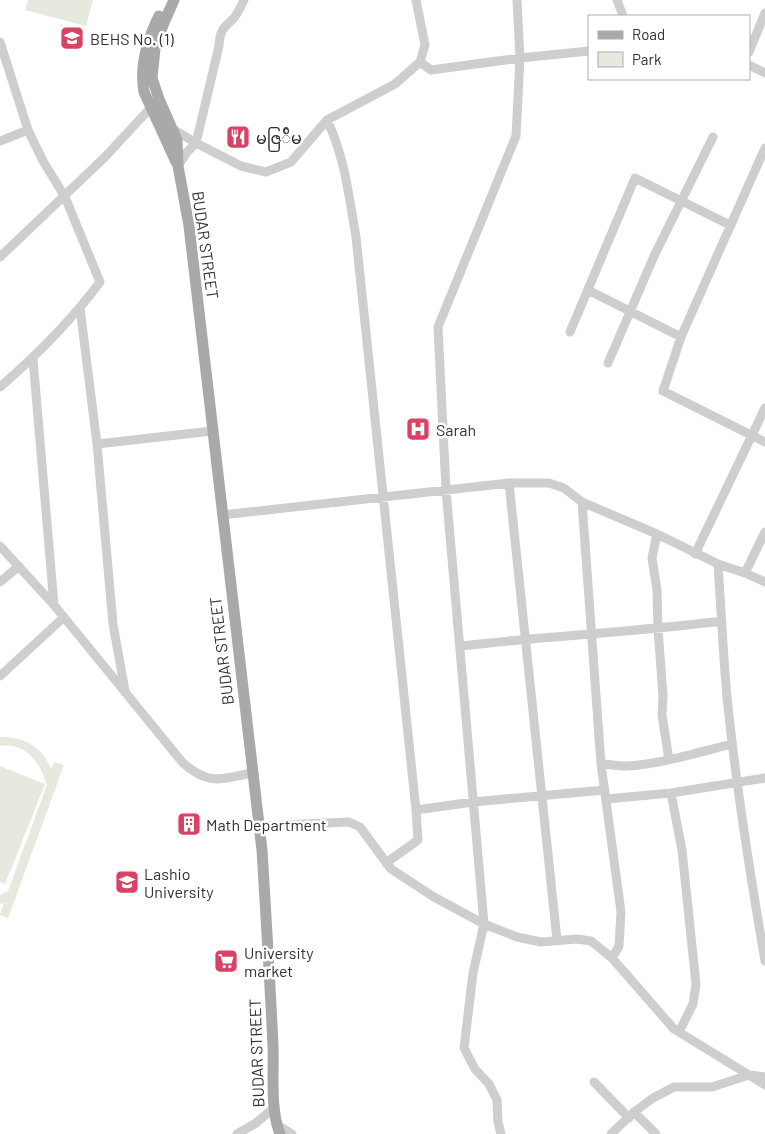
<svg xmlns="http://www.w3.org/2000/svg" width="765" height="1134" font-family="Barlow,'Noto Sans Myanmar',sans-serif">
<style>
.green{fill:#e6e9dd}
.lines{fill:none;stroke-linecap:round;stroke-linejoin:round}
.minor{stroke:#cecece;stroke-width:9}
.major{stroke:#a9a9a9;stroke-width:11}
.labels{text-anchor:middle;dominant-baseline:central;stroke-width:5;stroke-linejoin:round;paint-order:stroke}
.poi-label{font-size:16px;fill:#313131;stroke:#fff;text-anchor:start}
.street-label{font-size:16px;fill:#313131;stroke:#fff}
</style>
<rect width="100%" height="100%" fill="#fff"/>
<path class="green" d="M 28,0 L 93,0 L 86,26 L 25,10 Z
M 0,737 C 23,736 43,747 51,769 L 54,762 L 64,765 L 8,918 L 0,915 L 4,903 L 0,904 L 0,895 L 8,891 L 47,785 C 40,763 27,742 0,746 Z
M 0,766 L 45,784 L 5,884 L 0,882 Z"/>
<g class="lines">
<path class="minor" d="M 244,0 C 241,6 238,13 234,18 C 223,29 220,29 219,46 L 196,143 L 241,166 L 266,172 L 291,162 L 327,120 L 395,84 L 420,62 L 425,45 L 416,0
M 617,0 L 623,16
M 0,42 L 28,130 L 43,161 L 65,197 L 100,282 C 71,321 37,355 0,387
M 749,52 L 765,13
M 420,62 L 431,70 L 520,58 L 589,51
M 749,65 L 765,73
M 327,120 C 345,157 349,198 356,237 L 416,810 L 418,840 L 386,863
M 173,129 L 196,143 L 187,152 L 178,166
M 0,141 L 28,130
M 765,148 L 681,337 L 663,391 L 765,442
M 0,257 L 105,157 L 155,103
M 588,290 L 681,337
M 80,308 L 97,444 L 113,624 L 125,691
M 570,332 L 635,178 L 730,225
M 33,359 L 54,605
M 608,363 L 654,256 L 713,137
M 97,444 L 212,431
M 509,483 L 557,940
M 582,502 L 601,764 L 621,912 L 619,946 L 612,958
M 222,515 L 509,483 L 549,483 L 564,488 L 582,502 L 657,534 L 718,564 L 745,573 L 765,582
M 657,534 L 652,558 L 657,590 L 658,629 L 663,696 L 662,715 L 668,753 L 668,759
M 0,546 L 54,605 L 183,763 C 210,786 220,779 252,773
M 695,554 L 765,408
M 718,564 C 721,608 723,653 727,697 C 736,786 750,874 765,961
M 745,573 L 765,532
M 0,582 L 19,566
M 460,646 C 547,636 635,632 722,621
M 0,676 L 63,618
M 601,764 C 609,764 617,766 625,766 C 658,765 700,752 732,744
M 671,793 L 682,850 L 696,984 L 693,1004 L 679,1032
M 606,799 L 671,793 L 765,778
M 416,810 L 473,802 L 605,790
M 259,826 L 349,822 L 360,827 L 391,869 L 434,897 L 484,924 L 517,937 L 541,942 L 577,939 L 591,941 L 612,958 L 674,1029 L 765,1085
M 594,1082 L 629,1118
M 634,1112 L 656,1134
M 276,1124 L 292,1134
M 237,1134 L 256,1123 L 275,1107
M 501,1134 L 498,1122 L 497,1100 L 489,1084 L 475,1069 L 464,1048 L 473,973 L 484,924 L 446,490 L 438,327 L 516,136 L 520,58 L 517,0
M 611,1134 L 634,1112 L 653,1098 L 674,1087 L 712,1087 L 749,1075 L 765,1077"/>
<path class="major" d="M 174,0 L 163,25 L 155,49 L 152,78 L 159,99 L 177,140 L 178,166 L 189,226 L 262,850 C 266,916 270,981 273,1046 C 274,1074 270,1109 280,1134
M 159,16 C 147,40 139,65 144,92 L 176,162"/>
</g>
<defs>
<g id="school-square" transform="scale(1.25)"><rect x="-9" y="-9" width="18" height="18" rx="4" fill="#d94265" stroke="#fff"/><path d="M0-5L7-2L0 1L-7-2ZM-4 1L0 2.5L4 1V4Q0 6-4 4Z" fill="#fff"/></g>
<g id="restaurant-square" transform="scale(1.25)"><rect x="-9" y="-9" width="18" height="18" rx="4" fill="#d94265" stroke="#fff"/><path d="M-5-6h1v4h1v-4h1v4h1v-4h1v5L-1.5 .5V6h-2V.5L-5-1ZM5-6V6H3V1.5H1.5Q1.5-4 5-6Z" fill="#fff"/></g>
<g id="hospital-square" transform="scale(1.25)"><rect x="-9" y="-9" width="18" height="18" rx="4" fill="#d94265" stroke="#fff"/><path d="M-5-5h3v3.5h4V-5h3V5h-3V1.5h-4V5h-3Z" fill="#fff"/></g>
<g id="building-square" transform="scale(1.25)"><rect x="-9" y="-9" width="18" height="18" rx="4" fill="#d94265" stroke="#fff"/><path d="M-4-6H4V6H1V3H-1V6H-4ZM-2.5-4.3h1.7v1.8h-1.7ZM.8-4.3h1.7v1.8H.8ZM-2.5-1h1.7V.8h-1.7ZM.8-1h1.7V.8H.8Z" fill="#fff"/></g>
<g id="university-square" transform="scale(1.25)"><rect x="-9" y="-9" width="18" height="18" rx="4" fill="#d94265" stroke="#fff"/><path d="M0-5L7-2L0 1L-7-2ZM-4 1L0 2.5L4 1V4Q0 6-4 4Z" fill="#fff"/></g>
<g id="supermarket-square" transform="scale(1.25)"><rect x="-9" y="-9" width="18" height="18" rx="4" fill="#d94265" stroke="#fff"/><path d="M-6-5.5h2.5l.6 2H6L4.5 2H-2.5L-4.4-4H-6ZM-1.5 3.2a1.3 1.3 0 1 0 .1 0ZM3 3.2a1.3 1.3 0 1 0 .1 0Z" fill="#fff"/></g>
</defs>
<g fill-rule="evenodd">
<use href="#school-square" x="72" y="38"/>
<use href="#restaurant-square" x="238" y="137"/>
<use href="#hospital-square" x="418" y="429"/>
<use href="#building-square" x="189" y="824"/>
<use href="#university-square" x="127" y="882"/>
<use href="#supermarket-square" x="226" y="961"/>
</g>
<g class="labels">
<g class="poi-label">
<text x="90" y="38">BEHS No. (1)</text>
<text x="256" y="137">မဇြ်ိမ</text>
<text x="436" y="429">Sarah</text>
<text x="206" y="824">Math Department</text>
<text x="144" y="873">Lashio<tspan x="144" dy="18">University</tspan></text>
<text x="244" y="952">University<tspan x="244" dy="18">market</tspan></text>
</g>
<g class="street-label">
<text transform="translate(206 245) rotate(82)">BUDAR STREET</text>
<text transform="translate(221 651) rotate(-97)">BUDAR STREET</text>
<text transform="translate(256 1053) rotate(-92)">BUDAR STREET</text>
</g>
</g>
<rect x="588" y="15" width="162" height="65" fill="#ffffff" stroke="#adadad"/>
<rect x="598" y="31" width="25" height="8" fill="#a9a9a9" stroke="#adadad"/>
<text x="632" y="40" font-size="15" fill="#313131">Road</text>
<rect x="598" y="52" width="25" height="15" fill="#e6e9dd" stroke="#adadad"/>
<text x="632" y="65" font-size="15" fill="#313131">Park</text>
</svg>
